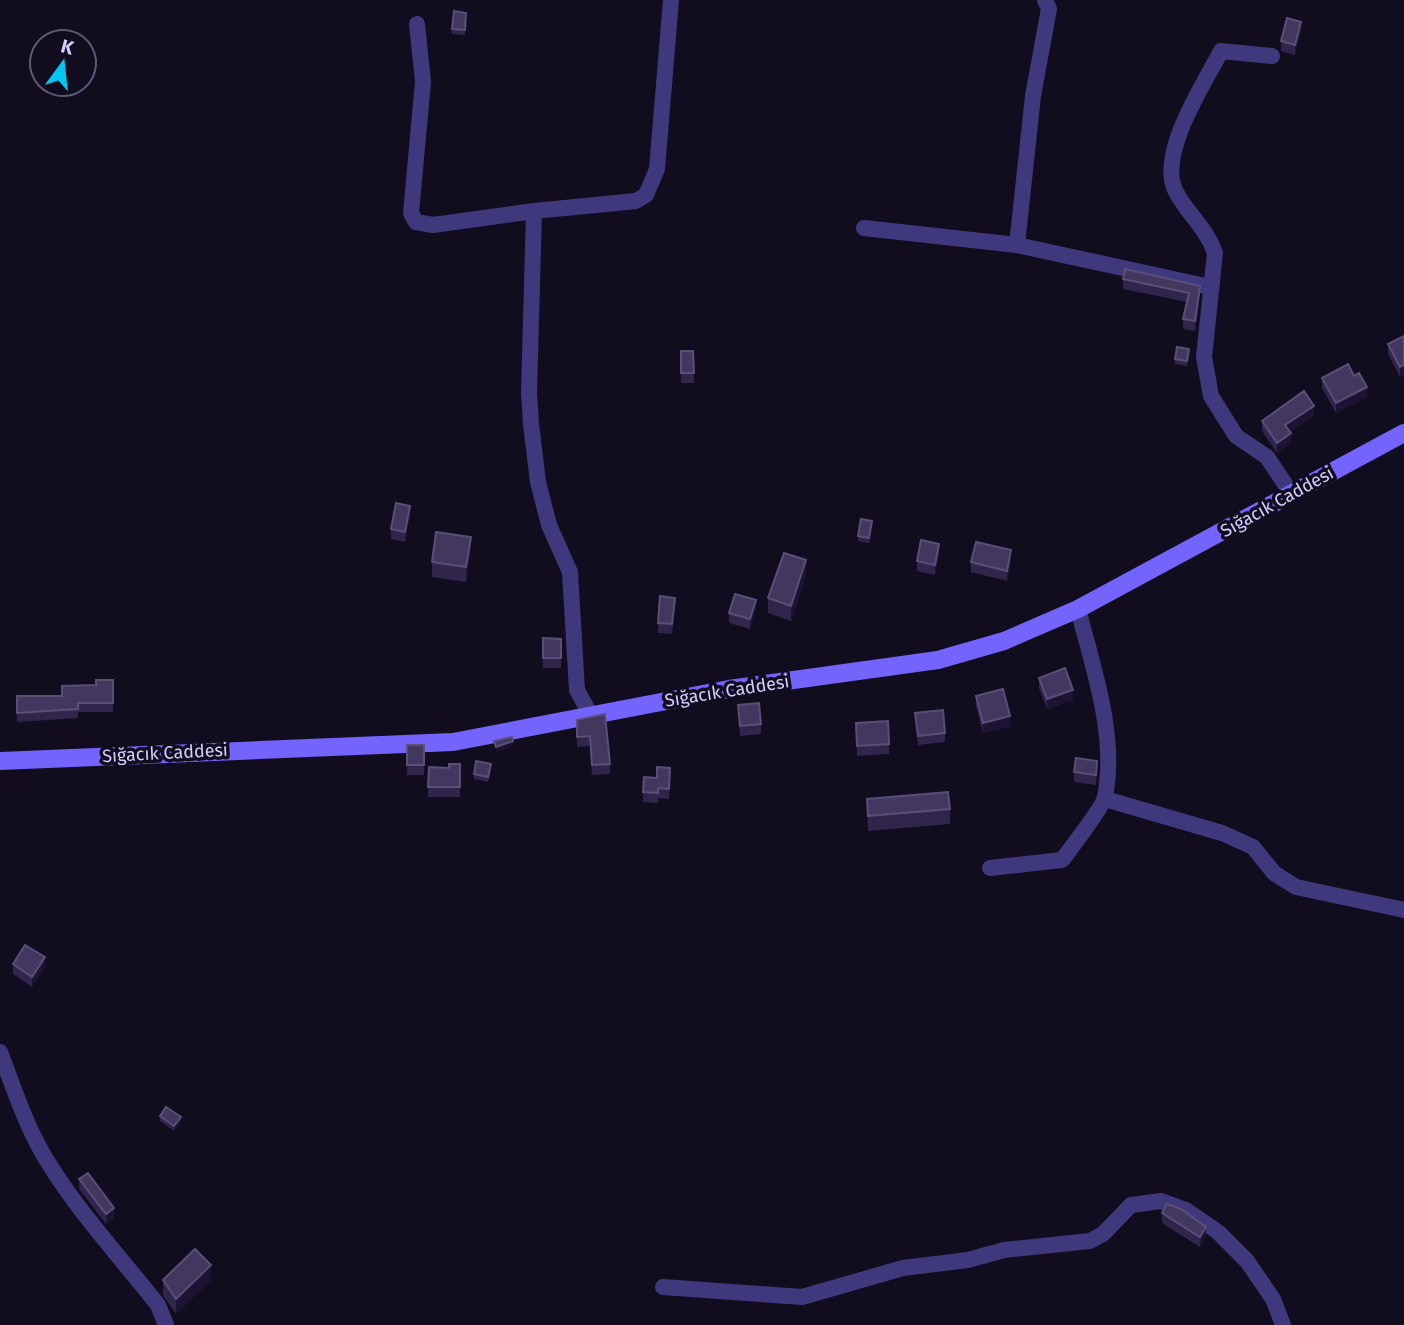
<svg xmlns="http://www.w3.org/2000/svg" width="1404" height="1325" font-family="'Fira Sans',sans-serif">
<style>
.lines{fill:none;stroke-linecap:round;stroke-linejoin:round}
.minor{stroke:#40387d;stroke-width:16}
.secondary{stroke:#7464fc;stroke-width:18}
.wall{fill:#30264c}
.shaded-wall{fill:#1c1432}
.building{fill:#42375f;stroke:#594f78;stroke-width:2}
.labels{text-anchor:middle;dominant-baseline:central;stroke-width:7;stroke-linejoin:round;paint-order:stroke}
.street-label{font-size:18px;fill:#d5ccfe;stroke:#110d1f}
</style>
<rect width="100%" height="100%" fill="#110d1f"/>
<g class="lines">
<path class="minor" d="M 1045,0 L 1049,9 L 1033,96 L 1017,245 L 1210,287
M 417,24 L 423,82 L 411,213 L 416,222 L 433,225 L 534,211
M 1272,56 L 1221,51 C 1204,84 1158,153 1175,190 C 1186,213 1207,228 1215,253 L 1204,357 L 1211,396 L 1236,436 L 1267,457 L 1291,493
M 864,228 L 1017,245
M 590,714 L 577,690 L 570,572 L 549,525 L 538,482 L 531,424 L 529,393 L 534,211 L 636,201 L 646,195 L 657,169 L 671,0
M 1105,799 L 1222,833 L 1253,847 L 1274,873 L 1296,887 L 1404,910
M 990,868 L 1062,860 C 1071,848 1103,807 1105,797 C 1117,735 1093,668 1078,609
M 0,1052 C 11,1080 20,1109 34,1137 C 62,1194 118,1254 158,1305 L 166,1325
M 663,1287 L 802,1297 L 903,1268 L 968,1260 L 1004,1250 L 1090,1241 L 1103,1234 L 1131,1205 L 1161,1201 L 1186,1210 L 1218,1232 L 1247,1261 L 1273,1299 L 1283,1325"/>
<path class="secondary" d="M 0,761 L 453,742 L 729,689 L 938,660 L 1004,641 L 1078,609 L 1404,433"/>
</g>
<path class="wall" d="M 466,13 L 465,35 L 452,34 L 452,29 Z
M 1301,32 L 1295,55 L 1281,51 L 1281,41 Z
M 1123,279 L 1200,296 L 1195,331 L 1183,329 L 1183,319 L 1187,302 L 1123,289 Z
M 1404,336 L 1404,375 L 1400,377 L 1388,354 L 1388,344 Z
M 681,351 L 693,351 L 694,383 L 681,383 Z
M 1189,354 L 1187,366 L 1175,364 L 1175,359 Z
M 1322,378 L 1367,397 L 1336,413 L 1322,388 Z
M 1314,416 L 1290,432 L 1291,443 L 1277,453 L 1262,431 L 1262,421 Z
M 410,516 L 405,542 L 391,539 L 391,529 Z
M 872,526 L 869,543 L 858,541 L 858,536 Z
M 471,552 L 466,582 L 432,577 L 432,562 Z
M 939,554 L 935,575 L 917,571 L 917,561 Z
M 1011,560 L 1007,581 L 971,572 L 971,562 Z
M 806,575 L 791,621 L 768,613 L 768,598 Z
M 675,608 L 672,634 L 658,633 L 658,623 Z
M 756,610 L 750,629 L 729,623 L 729,613 Z
M 543,638 L 561,639 L 561,668 L 543,668 Z
M 1039,678 L 1073,700 L 1047,709 L 1039,688 Z
M 113,680 L 113,712 L 78,712 L 78,718 L 17,722 L 17,696 L 62,696 Z
M 976,696 L 1010,726 L 983,733 L 976,706 Z
M 738,705 L 761,724 L 761,734 L 740,736 Z
M 915,713 L 945,733 L 945,742 L 918,745 Z
M 605,714 L 610,764 L 610,774 L 592,775 L 590,746 L 577,747 L 577,720 Z
M 856,723 L 889,744 L 889,754 L 857,756 Z
M 407,745 L 424,745 L 424,775 L 407,775 Z
M 460,764 L 460,797 L 428,797 L 429,767 L 449,768 Z
M 491,769 L 488,782 L 474,779 L 474,774 Z
M 1097,771 L 1096,785 L 1074,782 L 1074,772 Z
M 670,778 L 669,799 L 658,798 L 658,803 L 643,802 L 643,792 Z
M 867,799 L 950,809 L 950,824 L 868,831 Z
M 13,964 L 45,967 L 32,987 L 13,974 Z
M 160,1116 L 181,1122 L 174,1131 L 160,1121 Z
M 79,1179 L 114,1218 L 106,1224 L 79,1189 Z
M 1162,1213 L 1206,1236 L 1200,1247 L 1162,1223 Z
M 163,1280 L 211,1280 L 176,1314 L 163,1295 Z"/>
<path class="shaded-wall" d="M 1301,22 L 1301,32 L 1295,55 L 1295,45 Z
M 1200,286 L 1200,296 L 1195,331 L 1195,321 Z
M 1404,365 L 1404,375 L 1400,377 L 1400,367 Z
M 1367,387 L 1367,397 L 1336,413 L 1336,403 Z
M 1314,406 L 1314,416 L 1285,435 L 1285,425 Z
M 1291,433 L 1291,443 L 1277,453 L 1277,443 Z
M 410,506 L 410,516 L 405,542 L 405,532 Z
M 471,537 L 471,552 L 466,582 L 466,567 Z
M 939,544 L 939,554 L 935,575 L 935,565 Z
M 1011,550 L 1011,560 L 1007,581 L 1007,571 Z
M 806,560 L 806,575 L 791,621 L 791,606 Z
M 756,600 L 756,610 L 750,629 L 750,619 Z
M 1073,690 L 1073,700 L 1047,709 L 1047,699 Z
M 1010,716 L 1010,726 L 983,733 L 983,723 Z
M 513,741 L 513,746 L 496,752 L 496,747 Z
M 45,957 L 45,967 L 32,987 L 32,977 Z
M 181,1117 L 181,1122 L 174,1131 L 174,1126 Z
M 114,1208 L 114,1218 L 106,1224 L 106,1214 Z
M 1206,1227 L 1206,1236 L 1200,1247 L 1200,1237 Z
M 211,1265 L 211,1280 L 176,1314 L 176,1299 Z"/>
<path class="building" d="M 454,11 L 466,13 L 465,30 L 452,29 Z
M 1287,18 L 1301,22 L 1295,45 L 1281,41 Z
M 1125,269 L 1200,286 L 1195,321 L 1183,319 L 1189,293 L 1123,279 Z
M 1404,336 L 1404,365 L 1400,367 L 1388,344 Z
M 1177,347 L 1189,349 L 1187,361 L 1175,359 Z
M 681,351 L 693,351 L 694,373 L 681,373 Z
M 1348,364 L 1354,376 L 1359,373 L 1367,387 L 1336,403 L 1322,378 Z
M 1304,391 L 1314,406 L 1285,425 L 1291,433 L 1277,443 L 1262,421 Z
M 396,503 L 410,506 L 405,532 L 391,529 Z
M 861,519 L 872,521 L 869,538 L 858,536 Z
M 436,532 L 471,537 L 466,567 L 432,562 Z
M 921,540 L 939,544 L 935,565 L 917,561 Z
M 976,542 L 1011,550 L 1007,571 L 971,562 Z
M 784,553 L 806,560 L 791,606 L 768,598 Z
M 735,594 L 756,600 L 750,619 L 729,613 Z
M 660,596 L 675,598 L 672,624 L 658,623 Z
M 543,638 L 561,639 L 561,658 L 543,658 Z
M 1065,668 L 1073,690 L 1047,699 L 1039,678 Z
M 96,680 L 113,680 L 113,703 L 78,703 L 78,709 L 17,713 L 17,696 L 62,696 L 62,686 L 96,685 Z
M 1003,689 L 1010,716 L 983,723 L 976,696 Z
M 759,703 L 761,724 L 740,726 L 738,705 Z
M 943,710 L 945,733 L 918,736 L 915,713 Z
M 605,714 L 610,764 L 592,765 L 590,736 L 577,737 L 577,720 Z
M 888,721 L 889,744 L 857,746 L 856,723 Z
M 512,737 L 513,741 L 496,747 L 494,741 Z
M 407,745 L 424,745 L 424,765 L 407,765 Z
M 1076,758 L 1097,761 L 1096,775 L 1074,772 Z
M 476,761 L 491,764 L 488,777 L 474,774 Z
M 449,764 L 460,764 L 460,787 L 428,787 L 429,767 L 449,768 Z
M 657,767 L 670,768 L 669,789 L 658,788 L 658,793 L 643,792 L 644,777 L 657,778 Z
M 948,792 L 950,809 L 868,816 L 867,799 Z
M 25,945 L 45,957 L 32,977 L 13,964 Z
M 166,1107 L 181,1117 L 174,1126 L 160,1116 Z
M 88,1173 L 114,1208 L 106,1214 L 79,1179 Z
M 1167,1204 L 1181,1209 L 1206,1227 L 1200,1237 L 1162,1213 Z
M 195,1249 L 211,1265 L 176,1299 L 163,1280 Z"/>
<g class="labels">
<g class="street-label">
<text transform="translate(1277 502) rotate(-29)">Sığacık Caddesi</text>
<text transform="translate(727 691) rotate(-9)">Sığacık Caddesi</text>
<text transform="translate(165 753) rotate(-3)">Sığacık Caddesi</text>
</g>
</g>
<g transform="translate(63 63) rotate(15)"><circle r="33" fill="#110d1f" stroke="#5f5978" stroke-width="2"/>
<path d="M0-5L12 26L0 18L-12 26Z" fill="#04c7f1"/>
<text y="-10" font-size="19" font-weight="bold" text-anchor="middle" fill="#d5ccfe">K</text>
</g>
</svg>
